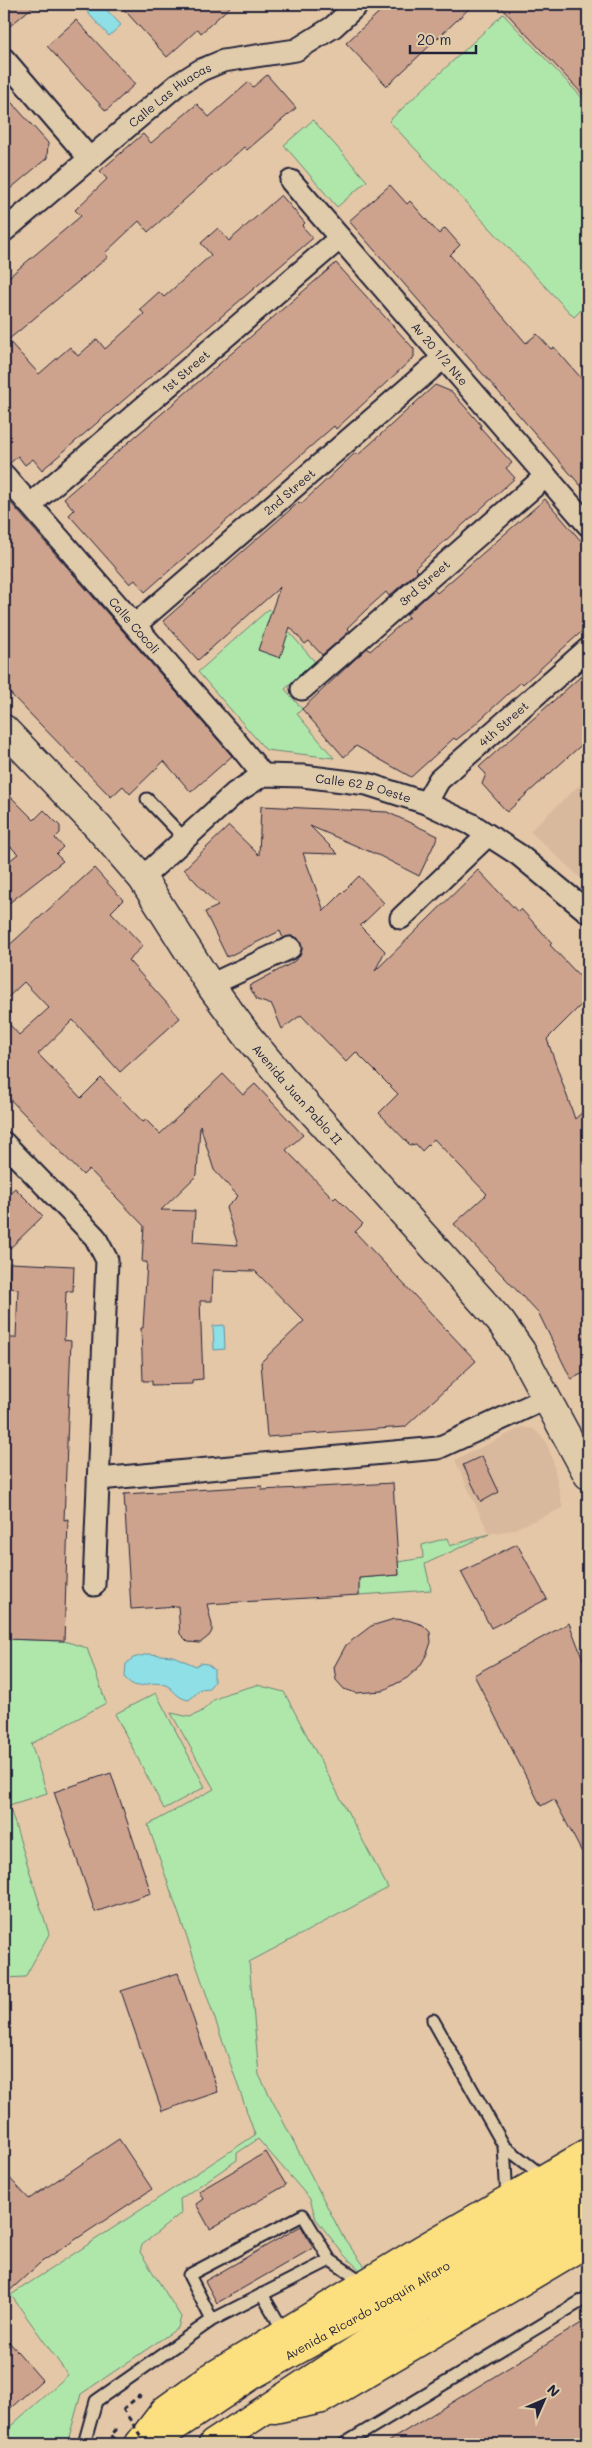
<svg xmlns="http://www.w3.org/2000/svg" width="592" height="2448" font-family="Mali,sans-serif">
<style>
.built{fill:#d9b99d}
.green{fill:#afe7ab;stroke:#688473}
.water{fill:#8edfe6;stroke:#6393a2}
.building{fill:#cda38e;stroke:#22223b;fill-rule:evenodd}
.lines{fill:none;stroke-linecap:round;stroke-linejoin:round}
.service-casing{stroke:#22223b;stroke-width:15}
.minor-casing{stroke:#22223b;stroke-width:25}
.secondary-casing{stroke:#22223b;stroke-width:31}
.primary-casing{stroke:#22223b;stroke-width:31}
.path{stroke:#22223b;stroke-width:3;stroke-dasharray:5 4;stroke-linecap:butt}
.service{stroke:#e0ccaa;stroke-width:11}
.minor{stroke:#e0ccaa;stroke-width:21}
.secondary{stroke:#e0ccaa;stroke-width:28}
.primary{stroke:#fce080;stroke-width:28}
.path-bridge{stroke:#22223b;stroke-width:3;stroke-dasharray:5 4;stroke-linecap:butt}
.labels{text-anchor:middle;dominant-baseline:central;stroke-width:4;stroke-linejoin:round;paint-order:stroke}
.street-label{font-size:12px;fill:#22223b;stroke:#e0ccaa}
</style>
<rect width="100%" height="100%" fill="#e4c7a6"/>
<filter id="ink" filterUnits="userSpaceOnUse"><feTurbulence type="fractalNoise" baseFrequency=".02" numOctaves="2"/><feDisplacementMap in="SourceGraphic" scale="10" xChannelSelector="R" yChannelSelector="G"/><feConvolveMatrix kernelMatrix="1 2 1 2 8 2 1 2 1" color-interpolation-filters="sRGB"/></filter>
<g filter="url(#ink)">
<path class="built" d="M 588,777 L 588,885 L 530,831 Z
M 522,1427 L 534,1429 L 545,1440 L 552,1457 L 563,1508 L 512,1530 L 489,1534 L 455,1460 Z"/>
<path class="green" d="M 503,14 L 588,104 L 588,303 L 574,317 L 389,121 Z
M 313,120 L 367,181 L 337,207 L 284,145 Z
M 269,609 L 315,662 L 285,689 L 302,709 L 297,714 L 334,758 L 266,750 L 198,672 Z
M 489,1534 L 425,1564 L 431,1590 L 359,1595 L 359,1578 L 399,1575 L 398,1562 L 423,1558 L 422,1545 L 447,1538 L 450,1546 Z
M 4,1639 L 64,1641 L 87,1648 L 106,1703 L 31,1744 L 47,1793 L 9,1805 L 49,1934 L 25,1977 L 4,1978 Z
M 257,1685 L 284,1692 L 388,1888 L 249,1962 L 259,2075 L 343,2237 L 365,2267 L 360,2270 L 344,2255 L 316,2219 L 310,2199 L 258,2139 L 237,2153 L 237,2160 L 180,2199 L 181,2213 L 142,2245 L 140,2252 L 181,2317 L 178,2328 L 81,2394 L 67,2444 L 4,2444 L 4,2432 L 68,2375 L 11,2295 L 255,2135 L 148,1825 L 214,1789 L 171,1713 L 190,1717 L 201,1712 L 214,1700 L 228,1693 Z
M 156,1693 L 205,1787 L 164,1809 L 115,1714 Z"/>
<path class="water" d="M 96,4 L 101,4 L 121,25 L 109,36 L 87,12 Z
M 224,1325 L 225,1349 L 214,1350 L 213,1326 Z
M 148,1654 L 173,1656 L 196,1666 L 200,1663 L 207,1664 L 214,1669 L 214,1682 L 209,1688 L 201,1689 L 189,1700 C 174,1698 174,1686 162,1684 C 143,1680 140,1694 125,1678 L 126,1664 L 133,1658 Z"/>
<path class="building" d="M 4,4 L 36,4 L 4,31 Z
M 119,4 L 233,4 L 201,33 L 198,29 L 167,57 Z
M 388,4 L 474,4 L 387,86 L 346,43 Z
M 498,4 L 588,4 L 588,100 Z
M 76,20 L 135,84 L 106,111 L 47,46 Z
M 267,75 L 296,108 L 247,150 L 244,147 L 148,232 L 139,221 L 105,253 L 108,257 L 8,340 L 39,374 L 70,347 L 78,356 L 97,339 L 105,349 L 144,314 L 140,309 L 159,292 L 164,297 L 211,255 L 201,243 L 218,228 L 229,241 L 281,195 L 305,223 L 302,226 L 313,238 L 42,470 L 33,459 L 25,465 L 18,456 L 9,464 L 4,463 L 4,281 L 81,216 L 75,210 L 107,179 L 100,171 L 143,134 L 151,143 L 197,104 L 209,117 L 249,82 L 253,87 Z
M 4,94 L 48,143 L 47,158 L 4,194 Z
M 390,185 L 407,204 L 410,201 L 439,234 L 445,228 L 460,245 L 450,255 L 526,343 L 537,334 L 551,349 L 554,347 L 588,386 L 588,494 L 349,221 Z
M 336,263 L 414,349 L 414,357 L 336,429 L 334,426 L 145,592 L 135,580 L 130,584 L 69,515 L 74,510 L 64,498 Z
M 435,385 L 452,392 L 481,425 L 480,427 L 512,463 L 506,468 L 515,478 L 415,568 L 418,571 L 389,596 L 386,592 L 367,609 L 347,628 L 350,631 L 322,655 L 309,641 L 305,644 L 290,627 L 280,658 L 258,650 L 280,587 L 198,660 L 163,621 L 299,502 L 301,504 L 355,453 L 358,455 Z
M 4,495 L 232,756 L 191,792 L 164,761 L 130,794 L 123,786 L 111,797 L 4,687 Z
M 545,499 L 588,549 L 588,626 L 523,684 L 521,682 L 469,730 L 456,740 L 454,738 L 411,777 L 356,746 L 344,757 L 302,709 L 367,648 L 370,651 L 409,617 L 406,615 L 434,590 L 437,593 Z
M 588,670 L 588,739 L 507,812 L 482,784 L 486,774 L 479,767 Z
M 4,790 L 34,820 L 44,810 L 60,826 L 60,833 L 55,838 L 63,847 L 56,854 L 63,861 L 4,907 L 4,865 L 18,854 L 4,840 Z
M 261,806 L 387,812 L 438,836 L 419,876 L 380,856 L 310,826 L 338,854 L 303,853 L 324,911 L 359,876 L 384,903 L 360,926 L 385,951 L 375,971 L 478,870 L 518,912 L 521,909 L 552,943 L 550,945 L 588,985 L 588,998 L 547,1039 L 575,1119 L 588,1107 L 588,1371 L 571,1379 L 539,1314 L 454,1224 L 487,1194 L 434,1139 L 422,1151 L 416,1144 L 410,1145 L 379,1113 L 398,1094 L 356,1052 L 346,1062 L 301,1015 L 282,1029 L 272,1005 L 257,1000 L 249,986 L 292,963 L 300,956 L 302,949 L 298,938 L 291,936 L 283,938 L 280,931 L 227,957 L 205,912 L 218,906 L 184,869 L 229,826 L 259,855 Z
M 94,868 L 123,900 L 111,912 L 143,946 L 128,960 L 180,1018 L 120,1072 L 73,1020 L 38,1054 L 81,1098 L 101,1078 L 143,1122 L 146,1120 L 160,1134 L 223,1074 L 243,1095 L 255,1084 L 303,1135 L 286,1150 L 334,1199 L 336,1197 L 363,1224 L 355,1232 L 476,1361 L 405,1427 L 267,1437 L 261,1362 L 304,1321 L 255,1271 L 213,1270 L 212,1301 L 200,1301 L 203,1379 L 192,1380 L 192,1384 L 152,1385 L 152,1381 L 143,1381 L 141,1328 L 143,1328 L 147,1262 L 142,1262 L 144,1226 L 89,1169 L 83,1175 L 4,1093 L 4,1018 L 19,1035 L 49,1008 L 24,982 L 4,1001 L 4,950 ZM 200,1125 L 214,1170 L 238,1196 L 226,1208 L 238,1245 L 193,1242 L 195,1211 L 161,1210 L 197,1175 Z
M 15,1188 L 43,1216 L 4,1254 L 4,1198 Z
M 10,1263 L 74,1266 L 73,1291 L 66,1291 L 64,1340 L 71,1341 L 64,1520 L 68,1519 L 64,1641 L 4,1639 L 4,1338 L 16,1338 L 18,1289 L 9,1288 Z
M 482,1456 L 499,1492 L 481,1502 L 463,1465 Z
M 393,1483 L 399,1575 L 359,1578 L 359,1595 L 207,1604 L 212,1625 L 212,1631 L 209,1636 L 200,1643 L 188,1642 L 180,1634 L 178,1606 L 131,1609 L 124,1494 L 262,1486 L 262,1490 Z
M 517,1544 L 547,1599 L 491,1628 L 461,1572 Z
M 394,1619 L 408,1620 L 423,1625 L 430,1632 L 431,1642 L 427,1654 L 420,1666 L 407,1678 L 382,1691 L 356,1693 L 344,1689 L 336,1680 L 334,1667 L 346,1645 L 371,1626 Z
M 569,1623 L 588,1672 L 588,1864 L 554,1799 L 541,1806 L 474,1675 Z
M 111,1773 L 151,1893 L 95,1912 L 54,1792 Z
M 178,1973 L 218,2092 L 162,2111 L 121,1991 Z
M 119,2139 L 152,2189 L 40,2263 L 4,2296 L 4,2172 L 29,2199 Z
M 266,2152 L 286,2185 L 210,2229 L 196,2204 L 203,2199 L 199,2191 Z
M 301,2226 L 313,2248 L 217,2303 L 205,2281 Z
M 588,2319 L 588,2444 L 384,2444 Z
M 4,2336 L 42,2380 L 4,2414 Z"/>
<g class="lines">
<g class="service-casing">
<path id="service" d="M 147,799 L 185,839
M 433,2020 L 504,2146 L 544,2177
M 504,2146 L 507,2199
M 262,2294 L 284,2332
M 212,2320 L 189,2275 L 303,2215 L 330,2260
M 84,2444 L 96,2401 L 212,2320 L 330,2260 L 364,2283
M 344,2444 L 588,2297"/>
</g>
<g class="minor-casing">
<g id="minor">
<path d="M 4,59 L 89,158"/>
<path id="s1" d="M 291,181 L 588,525"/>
<path id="s2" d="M 4,231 L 177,85 L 201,70 L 223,61 L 296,50 L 333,27 L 358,4"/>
<path id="s3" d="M 4,475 L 238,744 L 263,775"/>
<path id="s4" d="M 30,505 L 340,238"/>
<path id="s5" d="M 135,625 L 443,358"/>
<path id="s6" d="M 302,689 L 546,476"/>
<path id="s7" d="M 426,803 L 439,780 L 588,649"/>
<path id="s8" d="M 142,878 L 235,793 L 263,775 L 303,776 L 367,784 L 426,803 L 471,824 L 519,855 L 588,912"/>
<path d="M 401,918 L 488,835"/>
<path d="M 210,985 L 290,948"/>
<path d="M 4,1143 L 95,1237 L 107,1260 L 94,1585"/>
<path d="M 99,1479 L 438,1448 L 547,1398"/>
</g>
</g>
<g class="secondary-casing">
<g id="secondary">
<path id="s9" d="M 4,729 L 98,827 L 142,878 L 210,985 L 249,1038 L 284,1080 L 500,1321 L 521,1351 L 588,1475"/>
</g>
</g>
<g class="primary-casing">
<g id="primary">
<path d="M 274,2409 L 322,2399 L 588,2242"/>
<path d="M 139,2444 L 165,2410 L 208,2379 L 421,2250 L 588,2153"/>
<path id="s10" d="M 149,2444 L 252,2375 L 394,2296 L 588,2181"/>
<path d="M 213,2444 L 400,2321 L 588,2211"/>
</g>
</g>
<path class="path" d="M 123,2409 L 139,2396 L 142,2400
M 115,2439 L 111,2435 L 119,2427"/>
<use href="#service" class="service"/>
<use href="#minor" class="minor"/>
<use href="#secondary" class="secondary"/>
<use href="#primary" class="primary"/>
<path class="path-bridge" d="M 123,2409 L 146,2444"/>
</g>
</g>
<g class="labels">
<g class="street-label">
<text stroke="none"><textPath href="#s2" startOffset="215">Calle Las Huacas</textPath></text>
<text stroke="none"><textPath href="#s1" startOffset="228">Av 20 1/2 Nte</textPath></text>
<text stroke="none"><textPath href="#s4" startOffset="205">1st Street</textPath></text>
<text stroke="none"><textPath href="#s5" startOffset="204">2nd Street</textPath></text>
<text stroke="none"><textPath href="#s6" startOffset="162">3rd Street</textPath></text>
<text stroke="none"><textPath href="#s3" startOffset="199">Calle Cocoli</textPath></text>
<text stroke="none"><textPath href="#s7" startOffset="112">4th Street</textPath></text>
<text stroke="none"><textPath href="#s8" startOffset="261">Calle 62 B Oeste</textPath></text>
<text stroke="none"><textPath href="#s9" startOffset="470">Avenida Juan Pablo II</textPath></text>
<text stroke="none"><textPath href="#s10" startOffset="256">Avenida Ricardo Joaquín Alfaro</textPath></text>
</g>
</g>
<rect width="592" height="2448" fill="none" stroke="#e0ccaa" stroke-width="20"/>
<rect x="10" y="10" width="572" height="2428" fill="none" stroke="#22223b" stroke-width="2" filter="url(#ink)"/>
<g transform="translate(544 2400) rotate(45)" stroke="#e0ccaa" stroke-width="4" paint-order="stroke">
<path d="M0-4L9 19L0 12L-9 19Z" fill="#22223b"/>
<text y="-8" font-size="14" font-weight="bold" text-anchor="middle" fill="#22223b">N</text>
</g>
<path d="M410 45v8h66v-8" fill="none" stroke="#22223b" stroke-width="2.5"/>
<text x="417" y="45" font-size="15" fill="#22223b" stroke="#e0ccaa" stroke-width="4" paint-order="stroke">20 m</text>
</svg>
